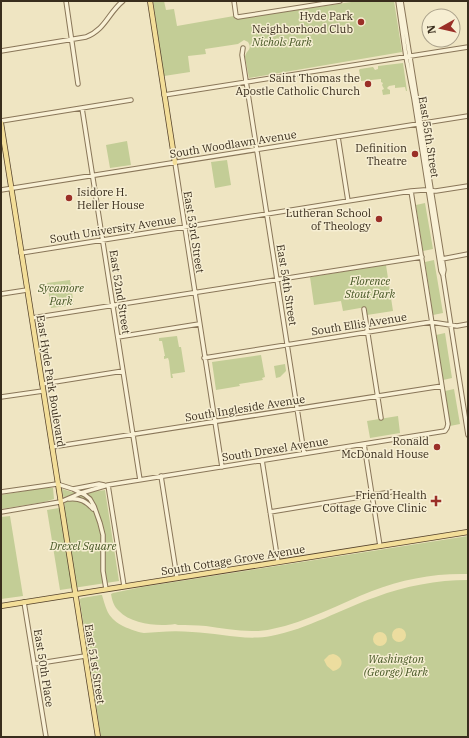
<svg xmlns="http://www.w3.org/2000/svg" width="469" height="738" font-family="'IBM Plex Serif',serif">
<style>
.green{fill:#c3cd96}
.sand{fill:#ecdd9f}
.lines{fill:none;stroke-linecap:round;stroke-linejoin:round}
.minor-casing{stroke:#897659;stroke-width:5.5}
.major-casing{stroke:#57442d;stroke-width:6}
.minor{stroke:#f9f1d6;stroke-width:3.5}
.major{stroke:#f3de99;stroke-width:4.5}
.poi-dot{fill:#9a2f27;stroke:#f6eed2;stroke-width:1.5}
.labels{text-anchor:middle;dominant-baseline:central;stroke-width:3;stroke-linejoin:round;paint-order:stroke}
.poi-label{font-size:11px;fill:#392d1d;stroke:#f6eed2;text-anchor:end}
.park-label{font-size:11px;font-style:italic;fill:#455624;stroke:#f6eed2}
.street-label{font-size:11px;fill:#392d1d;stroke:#f6eed2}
</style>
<rect width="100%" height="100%" fill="#efe5c2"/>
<path class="green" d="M 153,1 L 164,1 L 166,10 L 174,9 L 177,26 L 234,16 L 235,19 L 237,19 L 358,1 L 394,1 L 402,52 L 249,78 L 245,57 C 246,50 253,50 248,42 L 244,40 L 238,44 L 205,49 L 206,54 L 188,56 L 190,72 L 164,76 Z
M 403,63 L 407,91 L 406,91 L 405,87 L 395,88 L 395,85 L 389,86 L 387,88 L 388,89 L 390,90 L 390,94 L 383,95 L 382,90 L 384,89 L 382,85 L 383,83 L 381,82 L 381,79 L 361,81 L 359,70 L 360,69 L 373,67 L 375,70 L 378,69 L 378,66 Z
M 127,141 L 131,165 L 110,168 L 106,145 Z
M 227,160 L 231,185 L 215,188 L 211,162 Z
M 425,203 L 433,249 L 423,251 L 416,205 Z
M 434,260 L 443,313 L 433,315 L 425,262 Z
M 386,265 L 393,311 L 367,315 L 366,307 L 343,311 L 341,301 L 314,305 L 310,277 Z
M 70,280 L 74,305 L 51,308 L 47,283 Z
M 445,333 L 452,378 L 443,380 L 436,335 Z
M 177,336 L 179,347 L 181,347 L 185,372 L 172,374 L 173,378 L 171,378 L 169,361 L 168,358 L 164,359 L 164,356 L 165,356 L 162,341 L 159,341 L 159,338 Z
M 261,355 L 265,377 L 262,378 L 263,380 L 239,384 L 240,386 L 216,390 L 212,362 Z
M 285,364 L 286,371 L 280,377 L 276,378 L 274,366 Z
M 454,389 L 460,424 L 450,426 L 445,391 Z
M 398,416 L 400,433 L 370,438 L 367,421 Z
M 43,488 L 53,488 L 54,499 L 44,502 L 1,509 L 1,495 Z
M 62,489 L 79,494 L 105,490 L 119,581 L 60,590 L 47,510 L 65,507 Z
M 10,516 L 23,596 L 1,599 L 1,517 Z
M 468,536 L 468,574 C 436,573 402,579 372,591 C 339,604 307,622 272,629 C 250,634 228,629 206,626 C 196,625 187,625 178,625 L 175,624 C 159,627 131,624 119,611 C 114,607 112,600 111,594 L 113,593 L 142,587 Z
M 468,580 L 468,737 L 101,737 L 80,602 L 80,599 L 82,598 L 100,595 L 102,595 C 106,608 107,617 121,625 C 127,628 136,632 144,633 C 149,633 154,632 159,632 C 170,631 181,631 192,632 C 218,633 245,641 271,636 C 308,629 341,609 376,597 C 405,586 437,580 468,580 Z"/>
<path class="sand" d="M392 635a7 7 0 1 1 14 0a7 7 0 1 1-14 0Z
M373 639a7 7 0 1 1 14 0a7 7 0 1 1-14 0Z
M 333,654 C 344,656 345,669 333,671 L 327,666 L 324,660 L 329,655 Z"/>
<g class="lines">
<g class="minor-casing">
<path id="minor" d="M 66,1 L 78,84
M 234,1 L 236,16 L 238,17 L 340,1
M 398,1 L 406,57 L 414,99 L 441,271 L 443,275
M 401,1 L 444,270 L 443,275 L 468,435
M 243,48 L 242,55 L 304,453
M 1,51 L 86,37 C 106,29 108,13 123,1
M 164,95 L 468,47
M 82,108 L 140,480
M 1,121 L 131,100
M 338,137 L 348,201
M 175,163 L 222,467
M 1,190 L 468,116
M 21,253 L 348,201 L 411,191 L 424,190 L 436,191 L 468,186
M 442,259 L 468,254
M 1,294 L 27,290
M 364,309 L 381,418
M 32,318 L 422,257
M 118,337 L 199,324
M 204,358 L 431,322 L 457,326 L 468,324
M 42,384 L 123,371
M 1,397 L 43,391
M 364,444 L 380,546
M 52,447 L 442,386
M 262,460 L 278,562
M 161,476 L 177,578
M 108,485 L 124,586
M 73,489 L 85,495 L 90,499 L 94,506 L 100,523 L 103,535 L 103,571 L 106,589
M 1,492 L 57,484 L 73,489 L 99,484 L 104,485
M 69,499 C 80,498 86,501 93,509
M 1,512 L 60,502 L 81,493 L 108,485 L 445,431 L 447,428 L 448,424 L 411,191
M 270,512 L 391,492
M 24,602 L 46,737
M 34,664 L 85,656"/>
</g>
<g class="major-casing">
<path id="major" d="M 150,1 L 175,163
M 1,123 L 98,737
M 1,606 L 468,532"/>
</g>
<use href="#minor" class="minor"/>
<use href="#major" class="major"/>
</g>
<g class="poi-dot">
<circle cx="361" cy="22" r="4"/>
<circle cx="368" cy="84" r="4"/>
<circle cx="415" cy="154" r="4"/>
<circle cx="69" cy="198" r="4"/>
<circle cx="379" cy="219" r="4"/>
<circle cx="437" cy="447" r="4"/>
<path d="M434 495h4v4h4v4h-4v4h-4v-4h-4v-4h4z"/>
</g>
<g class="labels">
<g class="poi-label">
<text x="353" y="16">Hyde Park<tspan x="353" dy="13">Neighborhood Club</tspan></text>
<text x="360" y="78">Saint Thomas the<tspan x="360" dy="13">Apostle Catholic Church</tspan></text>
<text x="407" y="148">Definition<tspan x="407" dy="13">Theatre</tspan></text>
<text x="77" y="192" text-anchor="start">Isidore H.<tspan x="77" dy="13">Heller House</tspan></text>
<text x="371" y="213">Lutheran School<tspan x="371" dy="13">of Theology</tspan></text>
<text x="429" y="441">Ronald<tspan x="429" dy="13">McDonald House</tspan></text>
<text x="427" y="495">Friend Health<tspan x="427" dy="13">Cottage Grove Clinic</tspan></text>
</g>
<g class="park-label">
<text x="282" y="42">Nichols Park</text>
<text x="370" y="281">Florence<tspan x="370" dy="13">Stout Park</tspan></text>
<text x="61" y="288">Sycamore<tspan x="61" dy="13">Park</tspan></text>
<text x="83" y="546">Drexel Square</text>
<text x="396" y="659">Washington<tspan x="396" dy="13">(George) Park</tspan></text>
</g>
<g class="street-label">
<text transform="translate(429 137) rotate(81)">East 55th Street</text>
<text transform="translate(233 144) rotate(-9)">South Woodlawn Avenue</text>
<text transform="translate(113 229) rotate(-9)">South University Avenue</text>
<text transform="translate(194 232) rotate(81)">East 53rd Street</text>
<text transform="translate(287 285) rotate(81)">East 54th Street</text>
<text transform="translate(120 292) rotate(81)">East 52nd Street</text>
<text transform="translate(359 324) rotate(-9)">South Ellis Avenue</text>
<text transform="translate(51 381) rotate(81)">East Hyde Park Boulevard</text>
<text transform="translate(245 408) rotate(-9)">South Ingleside Avenue</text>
<text transform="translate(275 449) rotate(-9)">South Drexel Avenue</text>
<text transform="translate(233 560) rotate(-9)">South Cottage Grove Avenue</text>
<text transform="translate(95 664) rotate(81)">East 51st Street</text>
<text transform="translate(44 668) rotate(81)">East 50th Place</text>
</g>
</g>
<rect width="469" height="738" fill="none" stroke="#392d1d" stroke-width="4"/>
<g transform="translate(441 28) rotate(262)"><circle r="19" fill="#f6eed2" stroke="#aaa18a"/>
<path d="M0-3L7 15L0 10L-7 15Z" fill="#9a2f27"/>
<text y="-6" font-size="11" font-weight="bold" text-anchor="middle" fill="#392d1d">N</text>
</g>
</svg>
